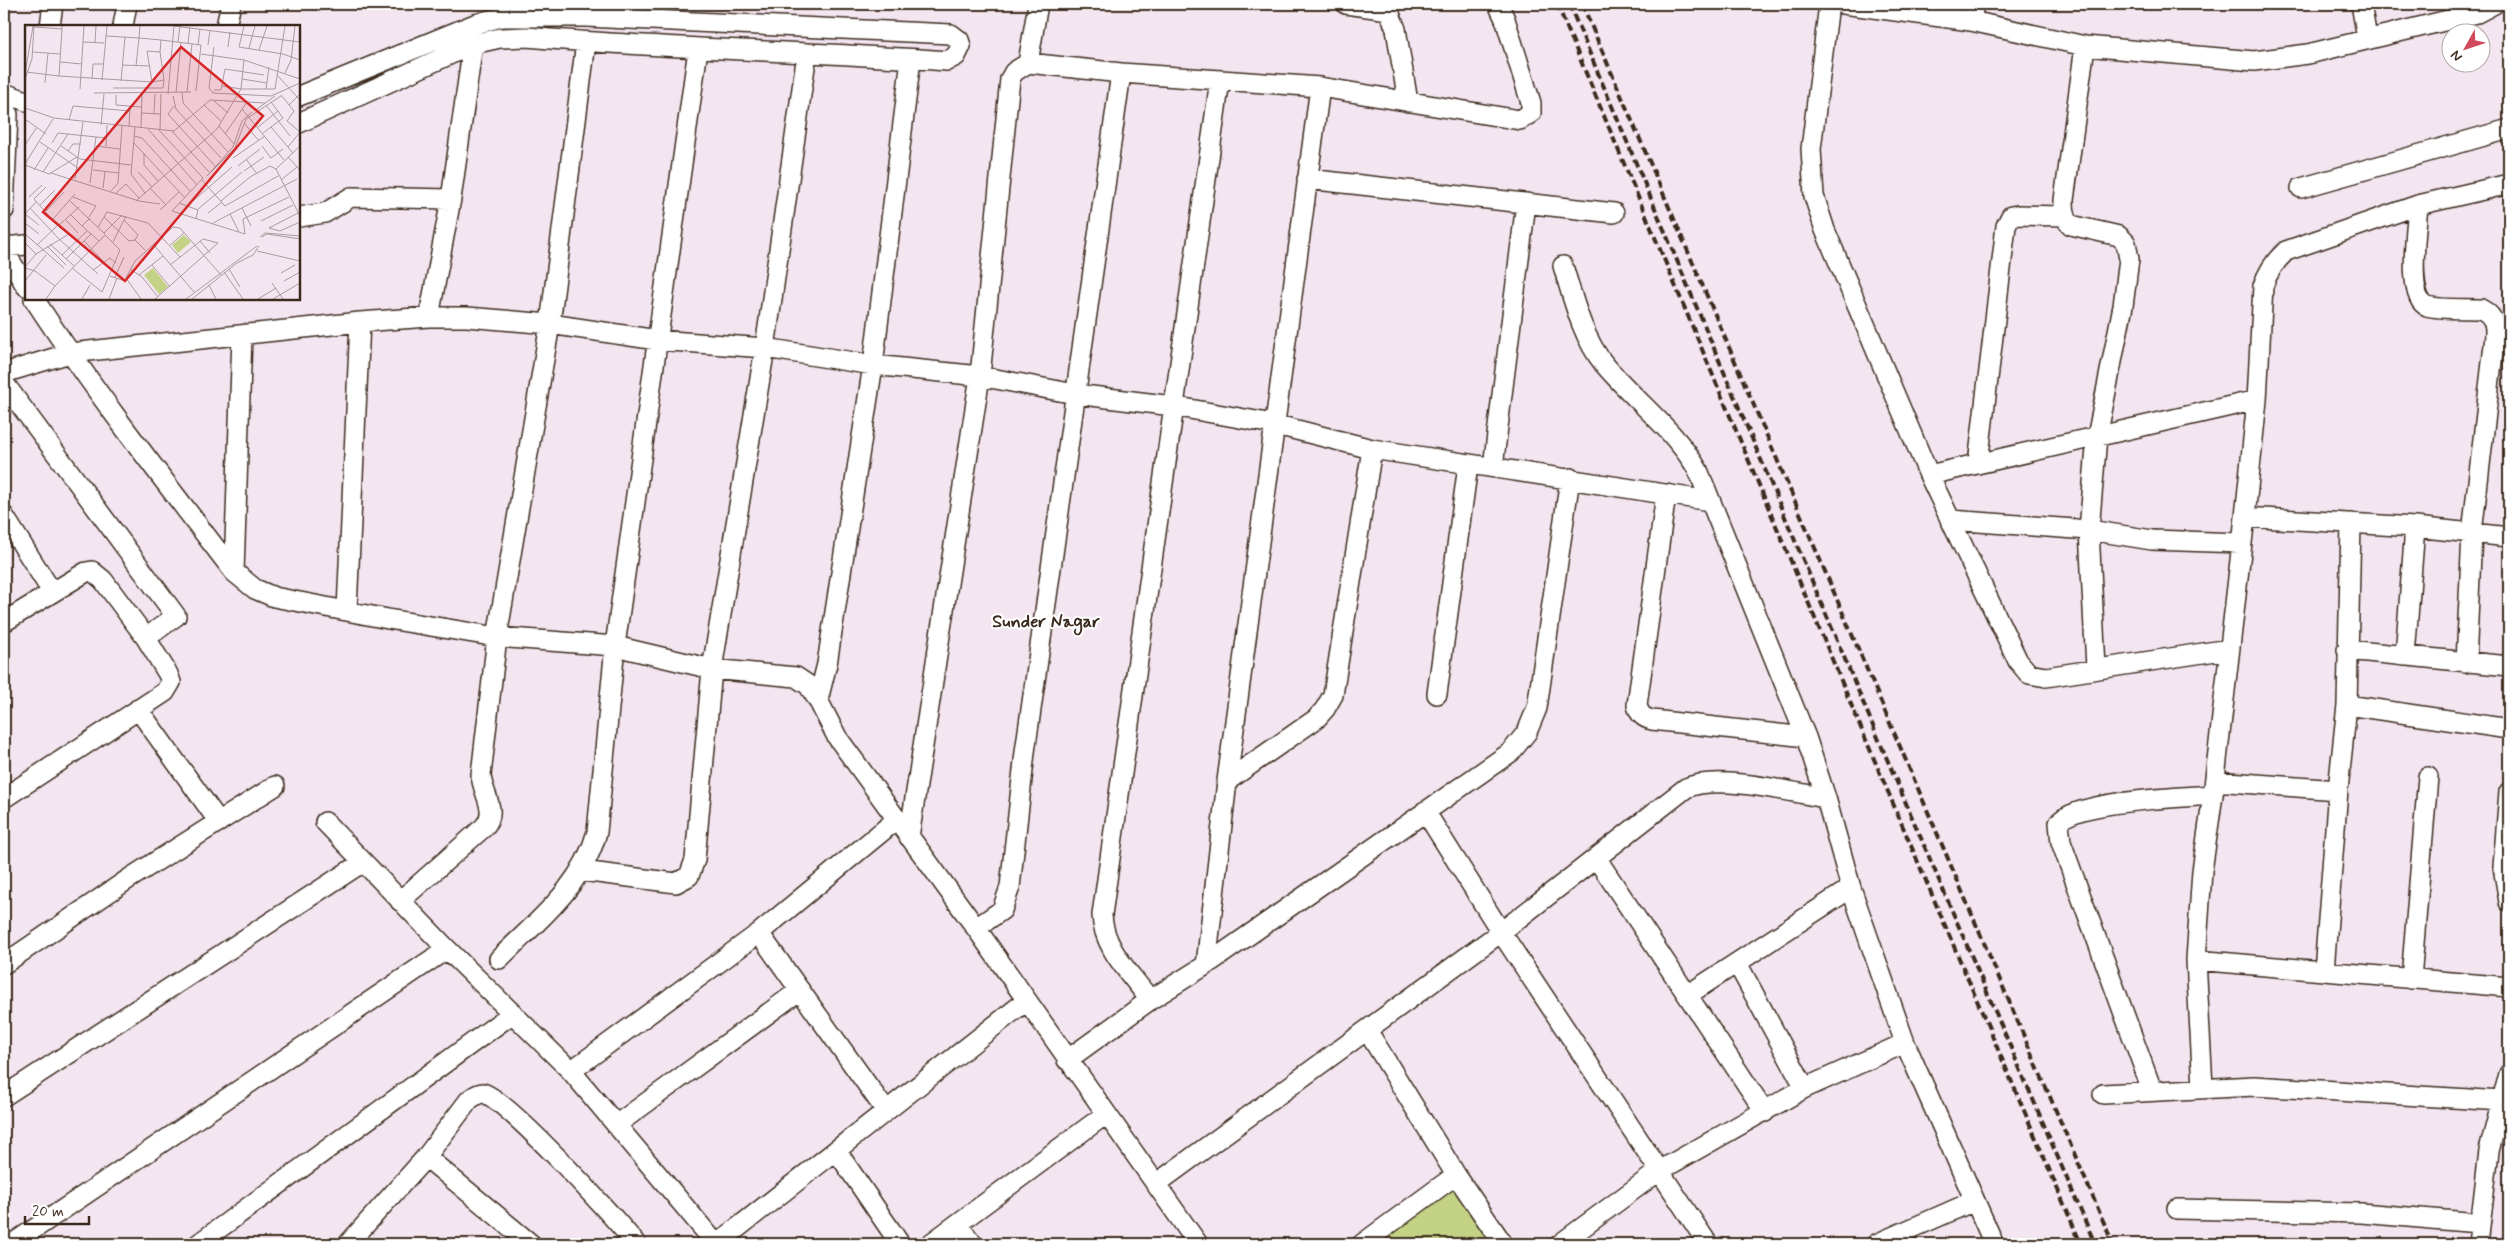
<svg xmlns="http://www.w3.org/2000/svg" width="2513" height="1248" font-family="Mynerve,sans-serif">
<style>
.green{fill:#c4d286;stroke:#807e52}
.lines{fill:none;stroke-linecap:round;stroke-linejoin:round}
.street-casing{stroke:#3b2a1e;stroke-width:22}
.street{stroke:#fff;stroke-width:19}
.rail{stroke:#3b2a1e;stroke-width:4;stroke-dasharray:8 4;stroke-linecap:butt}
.labels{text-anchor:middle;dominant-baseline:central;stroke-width:4;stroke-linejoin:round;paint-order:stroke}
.neighbourhood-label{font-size:18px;font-weight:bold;fill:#3b2a1e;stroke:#fff}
.inset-road{fill:none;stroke:#aa9b9d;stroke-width:1}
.view{fill:#d62828;fill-opacity:0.15;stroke:#d62828;stroke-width:2.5}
.inset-edge{fill:none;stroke:#3b2a1e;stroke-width:2.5}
</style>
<rect width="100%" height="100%" fill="#f4e6f1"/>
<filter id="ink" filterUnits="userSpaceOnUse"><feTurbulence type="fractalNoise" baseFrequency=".02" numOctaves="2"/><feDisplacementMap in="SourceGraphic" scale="10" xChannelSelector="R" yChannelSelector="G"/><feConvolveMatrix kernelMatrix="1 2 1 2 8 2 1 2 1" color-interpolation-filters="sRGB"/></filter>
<g filter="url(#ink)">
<path class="green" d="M 1452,1183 L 1493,1244 L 1384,1244 L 1379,1237 Z"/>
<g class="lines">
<g class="street-casing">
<path id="street" d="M 1346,4 L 1389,10
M 1386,4 L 1396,29 L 1408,102
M 1829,4 L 1811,149 L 1814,196 L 1825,230 L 1929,475 L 2018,661 L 2029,674 L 2046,677 L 2229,649
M 1843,4 L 1971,21 L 2085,46 L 2254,61 L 2308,54 L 2477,13 L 2494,4
M 2361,4 L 2367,38
M 1971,21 L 1974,4
M 50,26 L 53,4
M 123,26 L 127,4
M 226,26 L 231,4
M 2085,46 L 2064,200 C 2064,209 2064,219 2071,225 L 2119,236 L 2126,243 L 2129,259 L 2123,306 L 2097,437 L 2089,530 L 2096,668
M 1028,63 L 1038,4
M 4,93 L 26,101
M 299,96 L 475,24 L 501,17 L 586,17 L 951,34 L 959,40 L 961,46 L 956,56 L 947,61 C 806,51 666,49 526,37 L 500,38 L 473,44 L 299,123
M 1307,179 L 1614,213
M 2509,184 L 2418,205 L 2286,251 C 2275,261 2268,271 2263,286 L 2257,400 L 2245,517 L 2415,527 L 2509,537
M 2301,188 L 2509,129
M 2418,205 C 2417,224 2406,299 2427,306 C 2441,310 2466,308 2481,309 C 2497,317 2496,329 2494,345 L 2509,348
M 4,210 L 8,114
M 299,217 L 325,213 L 351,197 L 451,199
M 4,247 L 26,245
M 4,251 L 26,286
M 1563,266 C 1573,298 1582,337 1604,364 C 1635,401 1673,428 1698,470 L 1806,737 L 1826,798 L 1851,888 L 1905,1043 L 1994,1244
M 34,299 C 96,394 165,482 234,572 L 255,589 L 274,597 L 388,619 L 497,637 L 615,646 L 712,669 L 796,677 L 808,685 L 818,700 L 837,737 L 976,928 L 1198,1244
M 429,317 L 451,199 L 473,44
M 4,373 L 70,353 L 360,322 L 429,317 L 467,317 L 550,324 L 657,340 L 765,348 L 873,365 L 980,376 L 1075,394 L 1173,406 L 1273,424 L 1372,449 L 1710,501
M 4,383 L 176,616 L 146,638 L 168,674 L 171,682 L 165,692 L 4,798
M 1978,464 L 2006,226 L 2011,216 L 2017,215 L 2066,216
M 1493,467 L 1526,203
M 1929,475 L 2257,400
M 1666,494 L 1637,705 C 1639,714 1643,718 1652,720 L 1806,737
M 4,516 L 52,592
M 1950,520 L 2089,530 L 2152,540 L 2241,543
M 234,572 L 242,336
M 347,610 L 360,322
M 4,622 L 86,572 L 92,571 L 103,580 L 146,638
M 2347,650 L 2509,666
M 2405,656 L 2415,527
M 2466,663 L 2472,533 L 2494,345
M 1437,694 L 1468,465
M 818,700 L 827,664 L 873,365 L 911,59
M 2347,705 L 2509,729
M 138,709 L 219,822
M 1227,781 L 1316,719 L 1325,709 L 1333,695 L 1372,449
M 2215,781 L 2338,790 L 2347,705 L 2351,523
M 2509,792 L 2503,867 L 2509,902
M 1425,811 L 1501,932 L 1708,1244
M 325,822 L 447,949 L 571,1071 L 716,1244
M 909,837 L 980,376 L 1010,79 L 1014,72 L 1028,63 L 1121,73 L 1320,87 L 1520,120 L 1531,113 L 1531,103 L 1505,19 L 1498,4
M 1597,859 L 1765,1112
M 582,871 L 676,883 L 689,876 L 695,860 L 712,669 L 765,348 L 807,53
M 400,901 L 484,827 C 499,811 482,793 481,775 L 497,637 L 550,324 L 586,42
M 976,928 L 1002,910 L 1010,887 L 1025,752 L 1121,73
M 759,933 L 886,1111
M 499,959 C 538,920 582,887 597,832 L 615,646 L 698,49
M 2196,960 L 2509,987
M 1737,963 L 1805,1088
M 4,964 L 130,878 L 275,786
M 1206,965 L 1227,781 L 1320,87
M 2324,971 L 2338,790
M 2411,979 L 2428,777
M 1689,994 L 1851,888
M 1150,1000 C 1131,974 1103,948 1102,915 L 1220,80
M 1367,1030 L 1456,1175 L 1503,1244
M 1067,1060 L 1150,1000 L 1206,965 L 1511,752 L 1527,732 L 1537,708 L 1570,478
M 571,1071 L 759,933 L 896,820
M 2203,1087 L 2196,960 L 2202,871 L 2213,795 L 2245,517
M 2152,1090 L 2061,842 L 2059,823 C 2074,801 2183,797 2213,795
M 2103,1094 L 2254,1086 L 2502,1101
M 4,1096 L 363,862
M 616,1125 L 800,990
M 836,1150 L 900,1244
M 426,1157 L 469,1100 C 473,1097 477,1093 483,1093 C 505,1097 618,1221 636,1244
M 1156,1184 L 1501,932 L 1686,788 C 1717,774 1791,792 1826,798
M 2177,1209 L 2361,1213 L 2479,1223
M 957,1224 L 973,1244
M 12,1244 L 447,949
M 198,1244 L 513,1013
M 348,1244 L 426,1157 L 531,1244
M 717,1244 L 1026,1001
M 930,1244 L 1106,1114
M 1362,1244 L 1456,1175
M 1560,1244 L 1659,1171 L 1805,1088 L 1905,1043
M 1876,1244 L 1974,1201
M 2478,1244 L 2489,1151 L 2509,1074"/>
</g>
<use href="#street" class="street"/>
<path class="rail" d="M 1557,4 L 1874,759 L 2081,1244
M 1569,4 L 1884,752 L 2095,1244
M 1582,4 L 2113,1244"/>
</g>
</g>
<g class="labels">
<g class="neighbourhood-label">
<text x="1046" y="622">Sunder Nagar</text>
</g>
</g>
<g transform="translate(25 25)">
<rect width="275" height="275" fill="#f4e6f1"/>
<path d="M 159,210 L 166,217 L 153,228 L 147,220 ZM 128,243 L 143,262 L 134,269 L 119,250 Z" fill="#c4d286"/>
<path class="inset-road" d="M 149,1 L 275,17M 219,1 L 214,22 L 258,29 L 275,35M 9,2 L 37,4 L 37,1M 81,11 L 114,13 L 111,41M 136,15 L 176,20 L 171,66M 58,17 L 79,18M 153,17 L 155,1M 70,18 L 71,1M 163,18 L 165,2M 173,20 L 175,4M 183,20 L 185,5M 189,22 L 184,63 L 188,68 L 246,71 L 275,58M 203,22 L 205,7M 224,23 L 230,1M 234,25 L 242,1M 8,27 L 35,29M 176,29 L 219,35 L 275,54M 35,37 L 57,39M 97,40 L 125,41M 1,47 L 34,51 L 37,4M 260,48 L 266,35 L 270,1M 0,49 L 8,1M 252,50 L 275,75M 34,51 L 127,57 L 122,26 L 135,27 L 136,15 L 114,13 L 115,1M 0,54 L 7,34 L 9,1M 67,54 L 68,39 L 78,39M 217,54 L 242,58M 77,55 L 82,1M 96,56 L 100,12M 127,57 L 139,55 L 135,27M 20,58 L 23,28M 197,61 L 216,64 L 219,35M 88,63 L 138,63 L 139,55M 55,64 L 59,1M 241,64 L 244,42M 189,65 L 196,65 L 200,44 L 239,50M 157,67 L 158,78 L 203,127M 162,67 L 167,19M 69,68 L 166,67M 151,68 L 156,17M 143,69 L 149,1M 91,70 L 91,80 L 117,82M 256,70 L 269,86 L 262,96 L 275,107M 148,71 L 151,84 L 196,133M 189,76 L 203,88M 179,80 L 197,97M 241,80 L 265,111M 264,80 L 275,69M 149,81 L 143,89 L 190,141M 0,83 L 29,93 L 149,106 L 185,75 L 240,78M 217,84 L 259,135M 232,84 L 250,71M 116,88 L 135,89M 129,89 L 130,69M 0,94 L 21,109M 44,95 L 48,81 L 105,86M 219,98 L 234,116M 76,100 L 79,69M 194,101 L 209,119M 104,102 L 105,81M 110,102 L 106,149 L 120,168M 233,102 L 253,86M 246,102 L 268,128M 116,103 L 117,69M 123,104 L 172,160M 133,104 L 178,153 L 147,186 L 220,209 L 218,194 L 264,172M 135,104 L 136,69M 147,106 L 184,147M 238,108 L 258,93 L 246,77M 200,109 L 222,77M 109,111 L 117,113 L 166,167M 15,117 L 53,143M 108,117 L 160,173M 27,118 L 33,108 L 81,113M 0,120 L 12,102M 36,121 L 55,134 L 106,140M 71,121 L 95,124M 81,121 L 82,100M 237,121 L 246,133 L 258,124M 275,121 L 251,144 L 275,191M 263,122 L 275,107M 43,126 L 48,119 L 56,119M 119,128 L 119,140 L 133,156M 263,132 L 275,145M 208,133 L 240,111M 221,134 L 232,149M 0,139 L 28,94M 0,140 L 24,149 L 52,132M 213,141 L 235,124M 9,145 L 23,123M 68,145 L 94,148M 219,146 L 239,132M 18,147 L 43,109M 113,147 L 127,162M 26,148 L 114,176 L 135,179M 182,151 L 210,123 L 221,94 L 256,71M 182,151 L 208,122 L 217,96 L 227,87M 50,154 L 58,97M 177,155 L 200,181 L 253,151M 256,155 L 272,142M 65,158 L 71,112M 21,162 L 9,174 L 33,201 L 54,182M 78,163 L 80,147M 125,163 L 141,180M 86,166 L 93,158 L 97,101M 90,169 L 101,159 L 114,173M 4,172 L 17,160M 48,172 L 71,181 L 64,192M 45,176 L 80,209M 111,176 L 192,104 L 216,64 L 250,64 L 260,1M 196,176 L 225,152 L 245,141 L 251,144M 154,178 L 173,185 L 171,193M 15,180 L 30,165M 161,182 L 207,142M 5,183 L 34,214 L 73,249M 217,183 L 226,201M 135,185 L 154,167M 172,185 L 217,147M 21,186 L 39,167M 183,188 L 197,177M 0,189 L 14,200M 0,189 L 11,177M 205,189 L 214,207M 46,190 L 57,201M 79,192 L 104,216 L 110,215 L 120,225M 65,193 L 57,201 L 74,216M 28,194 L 50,169M 41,195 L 53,208M 99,195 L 113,210 L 110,215M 236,196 L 268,180M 0,198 L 14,209M 188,198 L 272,154M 34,202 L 48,212M 73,202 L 82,187 L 123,198 L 155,232M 244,203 L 255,206 L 275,197M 244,203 L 273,188M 79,208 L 97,190M 0,209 L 39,243M 235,212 L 240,208 L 275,211M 237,212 L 242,209 L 275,214M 59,216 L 78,236M 175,216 L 185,228M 88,217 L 101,191M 0,218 L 11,229M 25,219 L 49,241M 128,219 L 169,267M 12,220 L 32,201M 145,220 L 159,208M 22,221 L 41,240M 232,226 L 275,236M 37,230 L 62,206M 41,234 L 66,209M 127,240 L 145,262M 0,242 L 11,229 L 44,209M 0,243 L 10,246 L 30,261M 105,244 L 117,252 L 133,272M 204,244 L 215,262M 68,245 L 85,233 L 91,238M 199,247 L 218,274M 256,248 L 270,240M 114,250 L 138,231M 85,251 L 100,256M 90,252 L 99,232M 0,256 L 21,230M 259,256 L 275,247M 247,258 L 258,274M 184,260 L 191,274M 21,274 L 30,261 L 80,210 L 95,225 L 77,267 L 47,243M 57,274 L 65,260M 84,274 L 92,253M 116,274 L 101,253 L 110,236 L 148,202 L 155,203 L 196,250M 130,274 L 193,218 L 178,214 L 145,240M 161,274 L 232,221M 167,274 L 212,238 L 228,230 L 234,221M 233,274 L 251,263M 248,274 L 275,258"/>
<path class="view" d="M 156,22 L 238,91 L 100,256 L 18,187 Z"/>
<rect width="275" height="275" class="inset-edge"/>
</g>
<rect width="2513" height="1248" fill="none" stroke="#fff" stroke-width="20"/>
<rect x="10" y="10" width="2493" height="1228" fill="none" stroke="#3b2a1e" stroke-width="2" filter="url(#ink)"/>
<g transform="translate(2466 48) rotate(230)"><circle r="24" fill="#ffffff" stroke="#b1aaa5"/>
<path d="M0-4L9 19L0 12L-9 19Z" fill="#d1495b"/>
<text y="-8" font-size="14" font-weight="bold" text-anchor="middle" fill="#3b2a1e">N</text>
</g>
<path d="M25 1216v8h64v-8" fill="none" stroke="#3b2a1e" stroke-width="2.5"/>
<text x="32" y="1216" font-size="15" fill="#3b2a1e" stroke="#ffffff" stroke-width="4" paint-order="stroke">20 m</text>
</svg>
